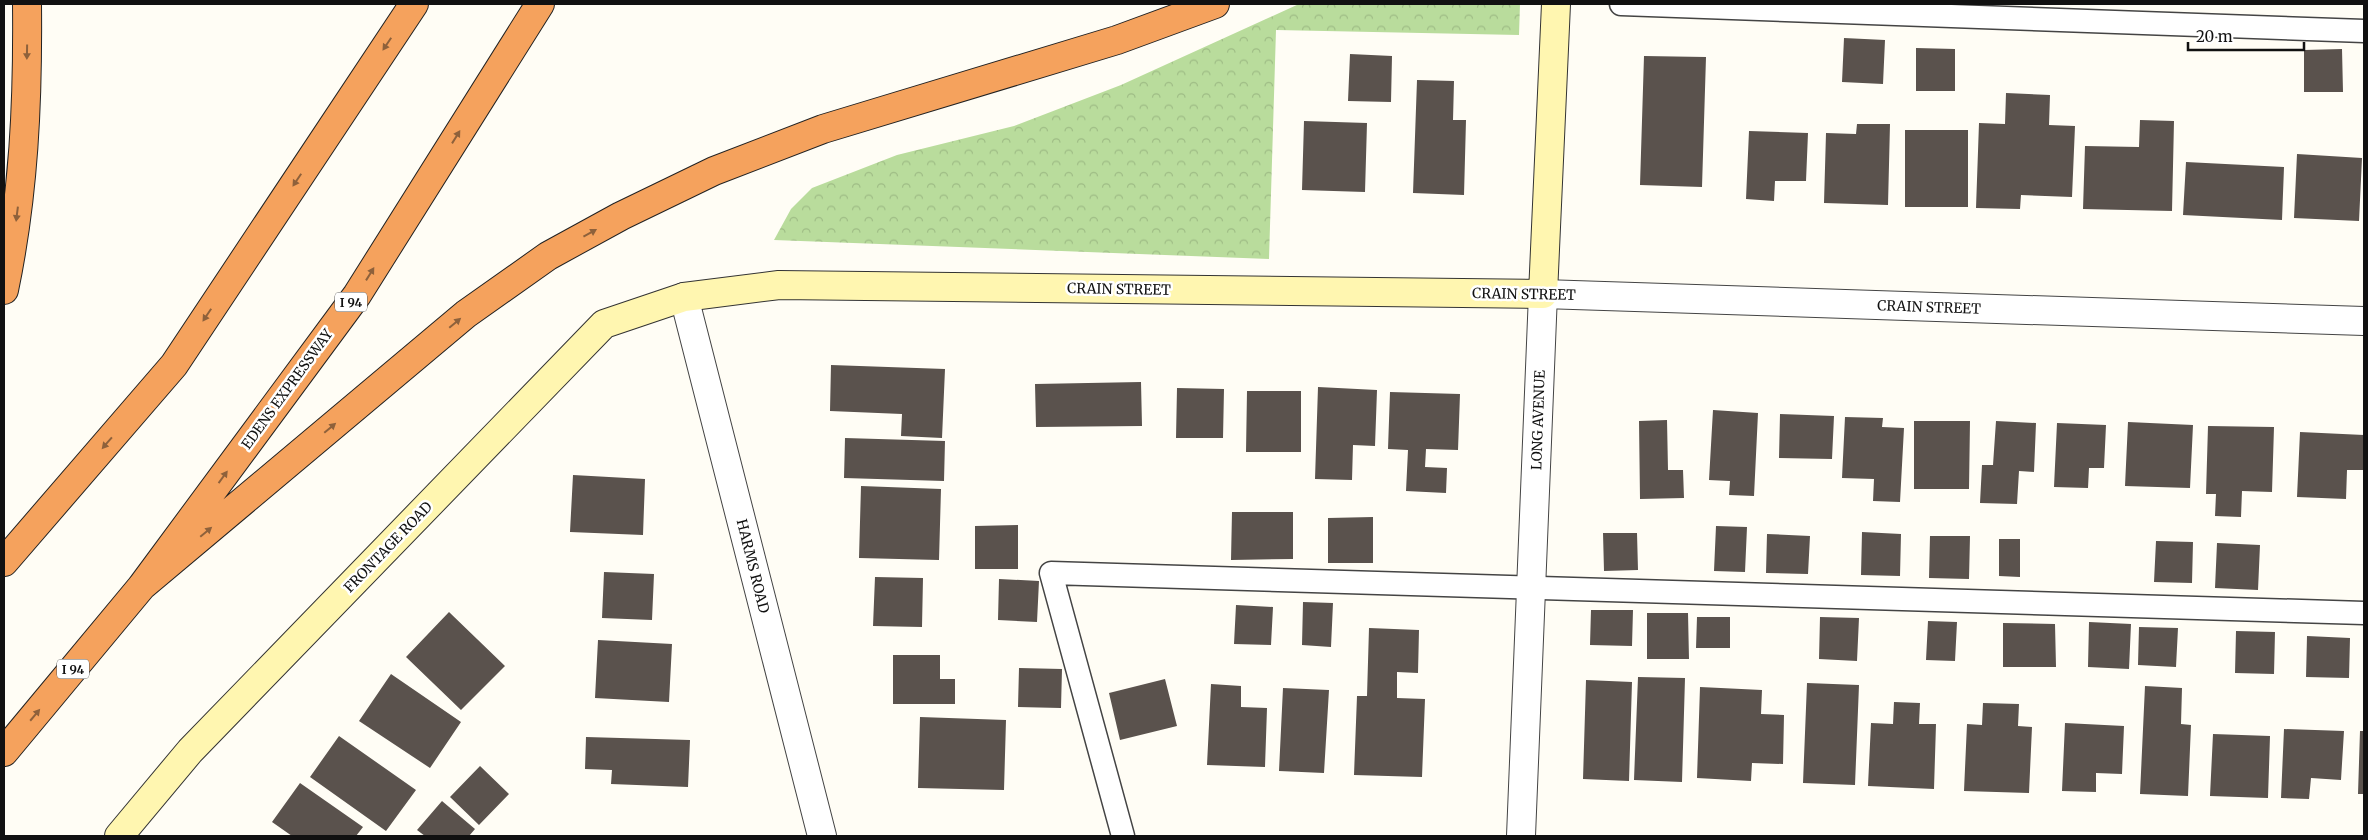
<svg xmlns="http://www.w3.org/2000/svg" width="2368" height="840" font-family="Merriweather,serif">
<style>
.forest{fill:url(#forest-crowns)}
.building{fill:#5a524d}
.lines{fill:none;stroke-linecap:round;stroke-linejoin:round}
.lane-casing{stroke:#444;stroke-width:25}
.street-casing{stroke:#444;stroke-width:30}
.secondary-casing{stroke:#333;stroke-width:30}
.highway-casing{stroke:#222;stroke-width:30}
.lane{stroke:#fff;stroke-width:22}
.street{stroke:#fff;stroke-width:28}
.secondary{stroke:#fff6b0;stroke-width:28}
.highway{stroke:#f5a25d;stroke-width:28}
.oneway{fill:#8e613b}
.labels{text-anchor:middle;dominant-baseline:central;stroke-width:5;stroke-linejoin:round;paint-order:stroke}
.shield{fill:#fff;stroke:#585858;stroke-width:1}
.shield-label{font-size:12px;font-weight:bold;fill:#111}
.street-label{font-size:14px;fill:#111;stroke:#fff}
</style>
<defs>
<pattern id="forest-crowns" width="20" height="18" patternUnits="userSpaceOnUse" patternTransform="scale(1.25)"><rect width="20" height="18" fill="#b9dc9c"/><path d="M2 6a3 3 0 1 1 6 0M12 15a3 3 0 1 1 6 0" fill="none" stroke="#9ebc85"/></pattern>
</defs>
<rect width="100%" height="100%" fill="#fffdf5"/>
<path class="forest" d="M 1299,4 L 1520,4 L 1519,35 L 1276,30 L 1269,259 L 774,240 L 791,209 L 812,188 L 897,155 L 1014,126 L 1121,85 Z"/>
<path class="building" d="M 1844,38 L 1885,40 L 1883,84 L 1842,82 Z
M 1916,48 L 1955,49 L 1955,91 L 1916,91 Z
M 2342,49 L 2343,92 L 2304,92 L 2304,50 Z
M 1350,54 L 1392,56 L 1391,102 L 1348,101 Z
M 1644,56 L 1706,57 L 1702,187 L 1640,185 Z
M 1417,80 L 1454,81 L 1453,120 L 1466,120 L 1464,195 L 1413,193 Z
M 2006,93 L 2050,95 L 2049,125 L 2075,126 L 2072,197 L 2021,195 L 2020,209 L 1976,208 L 1979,123 L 2005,124 Z
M 2140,120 L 2174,121 L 2172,211 L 2083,209 L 2085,146 L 2139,147 Z
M 1304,121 L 1367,123 L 1365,192 L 1302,190 Z
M 1857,124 L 1890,124 L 1888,205 L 1824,203 L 1826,133 L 1856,134 Z
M 1905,130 L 1968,130 L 1968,207 L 1905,207 Z
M 1749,131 L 1808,133 L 1806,181 L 1775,181 L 1774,201 L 1746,199 Z
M 2297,154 L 2362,158 L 2359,221 L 2294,218 Z
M 2186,162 L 2284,167 L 2282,220 L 2183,215 Z
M 831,365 L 945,369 L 942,438 L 901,436 L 902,414 L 830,411 Z
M 1141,382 L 1142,426 L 1036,427 L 1035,384 Z
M 1318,387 L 1377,390 L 1375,446 L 1353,445 L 1352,480 L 1315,479 Z
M 1177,388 L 1224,389 L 1223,438 L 1176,438 Z
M 1247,391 L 1301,391 L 1301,452 L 1246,452 Z
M 1390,392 L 1460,394 L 1458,450 L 1426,449 L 1425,467 L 1447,468 L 1446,493 L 1406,491 L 1408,450 L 1388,449 Z
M 1713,410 L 1758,413 L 1754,496 L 1729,495 L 1730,481 L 1709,480 Z
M 1780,414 L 1834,416 L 1832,459 L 1779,458 Z
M 1845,417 L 1883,418 L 1882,427 L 1904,428 L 1900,502 L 1873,501 L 1874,479 L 1842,478 Z
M 1667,420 L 1668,470 L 1683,470 L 1684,498 L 1640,499 L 1639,421 Z
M 1914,421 L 1970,421 L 1969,489 L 1914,489 Z
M 1996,421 L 2036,423 L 2034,472 L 2019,471 L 2017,504 L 1980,503 L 1982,465 L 1993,465 Z
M 2128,422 L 2193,425 L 2190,488 L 2125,486 Z
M 2057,423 L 2106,425 L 2104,468 L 2089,468 L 2088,488 L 2054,487 Z
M 2208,426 L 2274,427 L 2272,492 L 2242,491 L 2241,517 L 2215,516 L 2216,494 L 2206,494 Z
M 2300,432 L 2364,435 L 2364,470 L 2347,470 L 2346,499 L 2297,497 Z
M 845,438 L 945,441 L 944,481 L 844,478 Z
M 573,475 L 645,479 L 643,535 L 570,532 Z
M 861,486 L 941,489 L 939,560 L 859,558 Z
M 1232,512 L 1293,512 L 1293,559 L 1231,560 Z
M 1373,517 L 1373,563 L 1328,563 L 1328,518 Z
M 1018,525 L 1018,569 L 975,569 L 975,526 Z
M 1716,526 L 1747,527 L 1745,572 L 1714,571 Z
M 1862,532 L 1901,534 L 1900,576 L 1861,575 Z
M 1603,533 L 1637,533 L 1638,570 L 1604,571 Z
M 1767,534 L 1810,536 L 1808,574 L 1766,573 Z
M 1930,536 L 1970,536 L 1969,579 L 1929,578 Z
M 1999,539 L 2020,539 L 2020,577 L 1999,576 Z
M 2156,541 L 2193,542 L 2192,583 L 2154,582 Z
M 2217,543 L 2260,545 L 2258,590 L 2215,588 Z
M 604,572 L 654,574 L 652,620 L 602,618 Z
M 875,577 L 923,578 L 922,627 L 873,626 Z
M 999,579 L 1039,581 L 1037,622 L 998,620 Z
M 1303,602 L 1333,603 L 1331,647 L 1302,645 Z
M 1236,605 L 1273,607 L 1271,645 L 1234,644 Z
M 1591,610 L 1633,610 L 1632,646 L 1590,645 Z
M 449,612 L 505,666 L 461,710 L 406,657 Z
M 1647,613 L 1688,613 L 1689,659 L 1647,659 Z
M 1697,617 L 1730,617 L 1730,648 L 1696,648 Z
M 1820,617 L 1859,618 L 1857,661 L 1819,659 Z
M 1928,621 L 1957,622 L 1955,661 L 1926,660 Z
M 2089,622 L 2131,624 L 2129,669 L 2088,667 Z
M 2003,623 L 2055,624 L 2056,667 L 2003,667 Z
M 2139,627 L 2178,628 L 2176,667 L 2138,665 Z
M 1369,628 L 1419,630 L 1418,673 L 1397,672 L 1397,698 L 1425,699 L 1422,777 L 1354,775 L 1357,696 L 1367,696 Z
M 2236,631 L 2275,632 L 2274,674 L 2235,673 Z
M 2307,636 L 2350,638 L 2349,678 L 2306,677 Z
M 598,640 L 672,644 L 669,702 L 595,698 Z
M 893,655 L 940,655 L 940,679 L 955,679 L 955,704 L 893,704 Z
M 1019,668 L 1062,669 L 1061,708 L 1018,707 Z
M 391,674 L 461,722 L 430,768 L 359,721 Z
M 1638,677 L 1685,678 L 1682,782 L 1634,780 Z
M 1165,679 L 1177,726 L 1120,740 L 1109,693 Z
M 1586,680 L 1632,682 L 1629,781 L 1583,779 Z
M 1807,683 L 1859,685 L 1855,785 L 1803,783 Z
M 1211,684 L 1241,686 L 1241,707 L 1267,708 L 1265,767 L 1207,765 Z
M 2145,686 L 2182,688 L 2181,724 L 2191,725 L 2188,796 L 2140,794 Z
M 1700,687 L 1762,690 L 1761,714 L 1784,715 L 1783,764 L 1752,763 L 1751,781 L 1697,778 Z
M 1283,688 L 1329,690 L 1324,773 L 1279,771 Z
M 1894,702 L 1920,703 L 1919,724 L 1936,724 L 1934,789 L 1868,786 L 1871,723 L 1893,724 Z
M 1983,703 L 2019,704 L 2018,726 L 2032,727 L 2029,793 L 1964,791 L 1967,724 L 1982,725 Z
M 920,717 L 1006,720 L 1004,790 L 918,788 Z
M 2065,723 L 2124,726 L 2122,774 L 2096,773 L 2096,792 L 2062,791 Z
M 2284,729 L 2344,731 L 2341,780 L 2311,778 L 2309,799 L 2281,798 Z
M 2360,731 L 2364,731 L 2364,794 L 2358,794 Z
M 2213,734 L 2270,736 L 2268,798 L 2210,796 Z
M 339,736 L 416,790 L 386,831 L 310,777 Z
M 586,737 L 690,740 L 688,787 L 611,784 L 612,770 L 585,769 Z
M 480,766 L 509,794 L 479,825 L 450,797 Z
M 300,783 L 363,827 L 356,836 L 292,836 L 272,822 Z
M 442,801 L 475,829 L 469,836 L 425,836 L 417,830 Z"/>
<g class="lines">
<g class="lane-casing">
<path id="lane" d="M 1621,4 L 2364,31
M 1123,836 L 1051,573 L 2364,613"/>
</g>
<g class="street-casing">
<path id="street" d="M 684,297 L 822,836
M 1521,836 L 1543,294 L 2364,321"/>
</g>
<g class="secondary-casing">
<path id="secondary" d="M 119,836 L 190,751 L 604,324 L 684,297 L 779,285 L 1543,294 L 1556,4"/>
</g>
<g class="highway-casing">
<path id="highway" d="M 4,290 C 24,194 28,102 27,4
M 4,562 L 174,365 L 414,4
M 142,586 L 466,314 L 548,256 L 621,216 L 714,171 L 823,129 L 1117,40 L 1215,4
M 4,752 L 142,586 L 357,295 L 540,4"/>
</g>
<use href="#lane" class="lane"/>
<use href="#street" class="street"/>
<use href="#secondary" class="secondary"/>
<use href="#highway" class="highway"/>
</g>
<defs><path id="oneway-solid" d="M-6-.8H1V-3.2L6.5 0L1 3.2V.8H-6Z" transform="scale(1.25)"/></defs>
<g class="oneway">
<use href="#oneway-solid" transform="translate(387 44) rotate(124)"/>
<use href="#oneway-solid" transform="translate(27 52) rotate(91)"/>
<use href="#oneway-solid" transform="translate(456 137) rotate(-58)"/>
<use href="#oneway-solid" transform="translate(297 180) rotate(124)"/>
<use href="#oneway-solid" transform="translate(17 214) rotate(97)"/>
<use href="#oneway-solid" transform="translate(590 233) rotate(-29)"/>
<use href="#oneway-solid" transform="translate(370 274) rotate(-58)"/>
<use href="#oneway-solid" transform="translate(207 315) rotate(124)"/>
<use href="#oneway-solid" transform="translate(455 323) rotate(-40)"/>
<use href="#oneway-solid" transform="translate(330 428) rotate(-40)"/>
<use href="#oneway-solid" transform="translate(107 443) rotate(131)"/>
<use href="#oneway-solid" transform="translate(223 477) rotate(-54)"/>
<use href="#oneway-solid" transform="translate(206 532) rotate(-40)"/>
<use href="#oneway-solid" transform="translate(35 715) rotate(-50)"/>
</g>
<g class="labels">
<g class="shield">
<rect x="335" y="292.5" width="32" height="19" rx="4"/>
<rect x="57" y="659.5" width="32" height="19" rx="4"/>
</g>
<g class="shield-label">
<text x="351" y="302">I 94</text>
<text x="73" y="669">I 94</text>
</g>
<g class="street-label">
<text transform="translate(1119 289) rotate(1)">CRAIN STREET</text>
<text transform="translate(1524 294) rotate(1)">CRAIN STREET</text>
<text transform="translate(1929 307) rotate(2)">CRAIN STREET</text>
<text transform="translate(287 389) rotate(-54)">EDENS EXPRESSWAY</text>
<text transform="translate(1538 420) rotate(-88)">LONG AVENUE</text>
<text transform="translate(388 547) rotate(-46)">FRONTAGE ROAD</text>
<text transform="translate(753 566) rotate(76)">HARMS ROAD</text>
</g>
</g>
<rect width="2368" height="840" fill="none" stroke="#111111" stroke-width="10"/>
<path d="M2188 42v8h116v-8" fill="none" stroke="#111111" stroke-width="2.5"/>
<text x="2196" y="42" font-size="15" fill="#111111" stroke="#ffffff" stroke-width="4" paint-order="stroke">20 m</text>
</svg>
